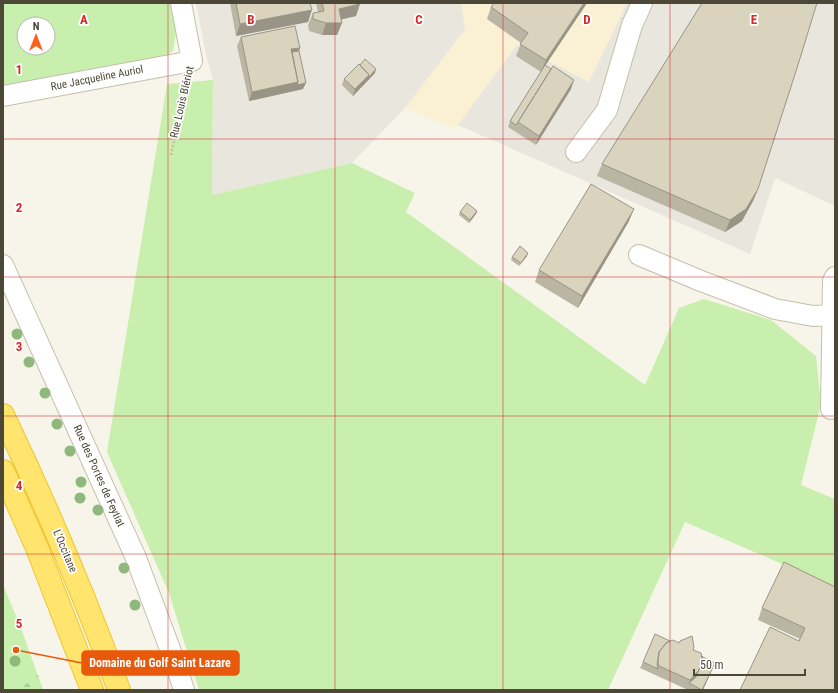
<svg xmlns="http://www.w3.org/2000/svg" width="838" height="693" font-family="'Roboto Condensed',sans-serif">
<style>
.commercial{fill:#faf0d4}
.industrial{fill:#e9e6de}
.grass{fill:#c9efaf;fill-rule:evenodd}
.forest{fill:url(#forest-firs)}
.lines{fill:none;stroke-linecap:round;stroke-linejoin:round}
.minor-casing{stroke:#c4bfab;stroke-width:22}
.highway-casing{stroke:#efc52c;stroke-width:24}
.path{stroke:#c7be9b;stroke-width:2.5;stroke-dasharray:2 2;stroke-linecap:butt}
.minor{stroke:#fff;stroke-width:20}
.highway{stroke:#ffe46d;stroke-width:22}
.tree{fill:#8eb87c}
.wall{fill:#bbb5a3}
.shaded-wall{fill:#999485}
.building{fill:#dad3be;stroke:#999485}
.grid{fill:none;stroke:#d62828;stroke-width:1;stroke-opacity:0.55}
.labels{text-anchor:middle;dominant-baseline:central;stroke-width:3.5;stroke-linejoin:round;paint-order:stroke}
.street-label{font-size:11px;fill:#4c4737;stroke:#fff}
.grid-label{font-size:13px;text-anchor:middle;font-weight:bold;fill:#d62828;stroke:#fff;stroke-width:3.5;stroke-linejoin:round;paint-order:stroke}
.leader{fill:none;stroke:#e8590c;stroke-width:1.5}
.callout-dot{fill:#e8590c;stroke:#fff;stroke-width:1.5}
.callout{fill:#e8590c;stroke:#e8590c;stroke-width:1.5}
.callout-label{font-size:12px;text-anchor:middle;font-weight:bold;fill:#fff}
</style>
<defs>
<pattern id="forest-firs" width="22" height="20" patternUnits="userSpaceOnUse"><rect width="22" height="20" fill="#c9efaf"/><path d="M5 1l3.5 6h-7zM16 11l3.5 6h-7z" fill="#aece97"/></pattern>
</defs>
<rect width="100%" height="100%" fill="#f7f5ea"/>
<path class="commercial" d="M 461,3 L 627,3 L 589,82 L 517,45 L 458,125 L 454,128 L 405,108 L 465,29 Z"/>
<path class="industrial" d="M 196,3 L 461,3 L 465,29 L 405,108 L 352,163 L 212,195 L 213,80 L 206,55 Z
M 627,3 L 835,3 L 835,206 L 775,178 L 750,254 L 458,125 L 517,45 L 589,82 Z"/>
<path class="grass" d="M 3,3 L 170,3 L 176,32 L 173,51 L 159,60 L 3,92 ZM 24,24 L 48,24 L 48,48 L 24,48 Z
M 213,80 L 212,195 L 352,163 L 415,193 L 406,212 L 645,385 L 679,308 L 704,299 L 771,320 L 816,356 L 821,404 L 801,485 L 835,499 L 835,587 L 685,522 L 608,690 L 199,690 L 169,593 L 107,452 L 167,84 Z
M 3,585 L 20,625 L 43,690 L 3,690 Z"/>
<path class="forest" d="M 38,675 L 43,690 L 18,690 Z"/>
<g class="lines">
<g class="minor-casing">
<path id="minor" d="M 3,96 L 192,61 L 181,3
M 576,152 L 607,110 L 632,25 L 642,3
M 639,255 L 701,281 L 775,309 L 813,316 L 833,315
M 3,265 L 136,558 L 176,665 L 184,690
M 831,409 L 833,281 L 835,277"/>
</g>
<g class="highway-casing">
<path id="highway" d="M 3,415 C 46,505 85,596 119,690
M 3,471 L 37,548 L 92,690"/>
</g>
<path class="path" d="M 171,155 L 188,79"/>
<use href="#minor" class="minor"/>
<use href="#highway" class="highway"/>
</g>
<g class="tree">
<circle cx="17" cy="334" r="5.5"/>
<circle cx="29" cy="362" r="5.5"/>
<circle cx="45" cy="393" r="5.5"/>
<circle cx="57" cy="424" r="5.5"/>
<circle cx="70" cy="451" r="5.5"/>
<circle cx="81" cy="482" r="5.5"/>
<circle cx="80" cy="498" r="5.5"/>
<circle cx="98" cy="510" r="5.5"/>
<circle cx="124" cy="568" r="5.5"/>
<circle cx="135" cy="605" r="5.5"/>
<circle cx="15" cy="661" r="5.5"/>
</g>
<path class="wall" d="M 230,3 L 310,3 L 308,22 L 236,36 Z
M 316,3 L 360,3 L 356,16 L 341,19 L 337,35 L 322,35 L 309,31 L 308,25 L 313,13 L 318,12 Z
M 587,3 L 545,65 L 571,89 L 536,145 L 508,127 L 510,121 L 541,72 L 516,56 L 521,43 L 487,19 L 491,7 Z
M 241,37 L 300,48 L 299,51 L 303,89 L 249,101 L 237,46 Z
M 375,73 L 353,96 L 342,85 L 344,79 Z
M 602,164 L 758,189 L 753,201 L 742,221 L 725,232 L 597,176 Z
M 477,211 L 476,214 L 469,223 L 459,215 L 460,212 Z
M 629,221 L 578,308 L 535,282 L 539,270 Z
M 527,256 L 519,266 L 511,260 L 512,257 Z
M 835,587 L 799,641 L 800,639 L 758,620 L 762,608 Z
M 670,641 L 679,643 L 694,650 L 701,656 L 712,669 L 703,690 L 688,690 L 640,668 L 643,662 Z"/>
<path class="shaded-wall" d="M 584,3 L 587,3 L 541,72 L 546,60 Z
M 360,4 L 356,16 L 335,21 L 339,9 Z
M 312,10 L 308,22 L 236,36 L 240,24 Z
M 326,23 L 342,23 L 337,35 L 322,35 Z
M 300,48 L 297,57 L 290,52 L 291,49 Z
M 376,69 L 375,73 L 353,96 L 355,89 L 369,75 Z
M 574,80 L 571,89 L 536,145 L 539,136 Z
M 298,82 L 306,83 L 303,89 L 249,101 L 252,92 Z
M 758,189 L 753,201 L 742,221 L 725,232 L 730,220 Z
M 634,209 L 629,221 L 578,308 L 582,296 Z
M 477,211 L 476,214 L 469,223 L 470,220 Z
M 528,253 L 527,256 L 519,266 L 521,263 Z
M 715,663 L 703,690 L 702,690 Z
M 699,670 L 695,679 L 689,683 L 687,690 L 690,680 Z"/>
<path class="building" d="M 236,3 L 310,3 L 312,10 L 240,24 Z
M 322,3 L 360,3 L 360,4 L 339,9 L 342,23 L 326,23 L 313,19 L 313,13 L 324,11 Z
M 494,3 L 584,3 L 546,60 L 520,44 L 528,33 L 491,7 Z
M 702,3 L 817,3 L 797,68 L 758,189 L 746,209 L 730,220 L 602,164 Z
M 295,26 L 300,48 L 291,49 L 298,82 L 252,92 L 241,37 Z
M 299,51 L 306,83 L 297,85 L 298,82 L 292,52 Z
M 365,59 L 376,69 L 368,78 L 369,75 L 360,65 Z
M 359,64 L 369,75 L 355,89 L 344,79 Z
M 545,65 L 551,69 L 518,122 L 516,125 L 510,121 Z
M 553,66 L 574,80 L 539,136 L 518,122 Z
M 591,184 L 634,209 L 582,296 L 539,270 Z
M 467,203 L 477,211 L 470,220 L 460,212 Z
M 520,246 L 528,253 L 521,263 L 512,257 Z
M 784,562 L 835,587 L 835,690 L 740,690 L 770,627 L 799,641 L 805,628 L 762,608 Z
M 655,634 L 670,641 L 666,643 L 659,652 L 657,665 L 658,669 L 643,662 Z
M 692,636 L 694,647 L 693,650 L 701,653 L 702,658 L 699,670 L 690,680 L 659,666 L 658,662 L 659,652 L 666,643 L 673,640 L 679,643 L 680,641 Z
M 701,656 L 715,663 L 702,690 L 689,683 L 696,677 L 700,667 L 702,658 Z"/>
<path class="grid" d="M 168,3 L 168,690M 335,3 L 335,690M 503,3 L 503,690M 670,3 L 670,690M 3,139 L 835,139M 3,277 L 835,277M 3,416 L 835,416M 3,554 L 835,554"/>
<g class="labels">
<g class="street-label">
<text transform="translate(97 78) rotate(-11)">Rue Jacqueline Auriol</text>
<text transform="translate(182 102) rotate(-77)">Rue Louis Blériot</text>
<text transform="translate(99 476) rotate(66)">Rue des Portes de Feytiat</text>
<text transform="translate(65 551) rotate(67)">L'Occitane</text>
</g>
</g>
<g class="grid-label">
<text x="84" y="24">A</text>
<text x="251" y="24">B</text>
<text x="419" y="24">C</text>
<text x="587" y="24">D</text>
<text x="754" y="24">E</text>
<text x="19" y="74">1</text>
<text x="19" y="212">2</text>
<text x="19" y="351">3</text>
<text x="19" y="490">4</text>
<text x="19" y="628">5</text>
</g>
<path class="leader" d="M16 650L82 663"/>
<circle class="callout-dot" cx="16" cy="650" r="4"/>
<rect class="callout" x="82" y="651" width="157" height="24" rx="4"/>
<g class="callout-label">
<text x="160" y="667">Domaine du Golf Saint Lazare</text>
</g>
<rect width="838" height="693" fill="none" stroke="#4c4737" stroke-width="8"/>
<g transform="translate(36 36)"><circle r="19" fill="#ffffff" stroke="#b7b5af"/>
<path d="M0-3L7 15L0 10L-7 15Z" fill="#ff5e19"/>
<text y="-6" font-size="11" font-weight="bold" text-anchor="middle" fill="#4c4737">N</text>
</g>
<path d="M694 669v6h111v-6" fill="none" stroke="#4c4737" stroke-width="2"/>
<text x="700" y="669" font-size="12" fill="#4c4737" stroke="#ffffff" stroke-width="3" paint-order="stroke">50 m</text>
</svg>
